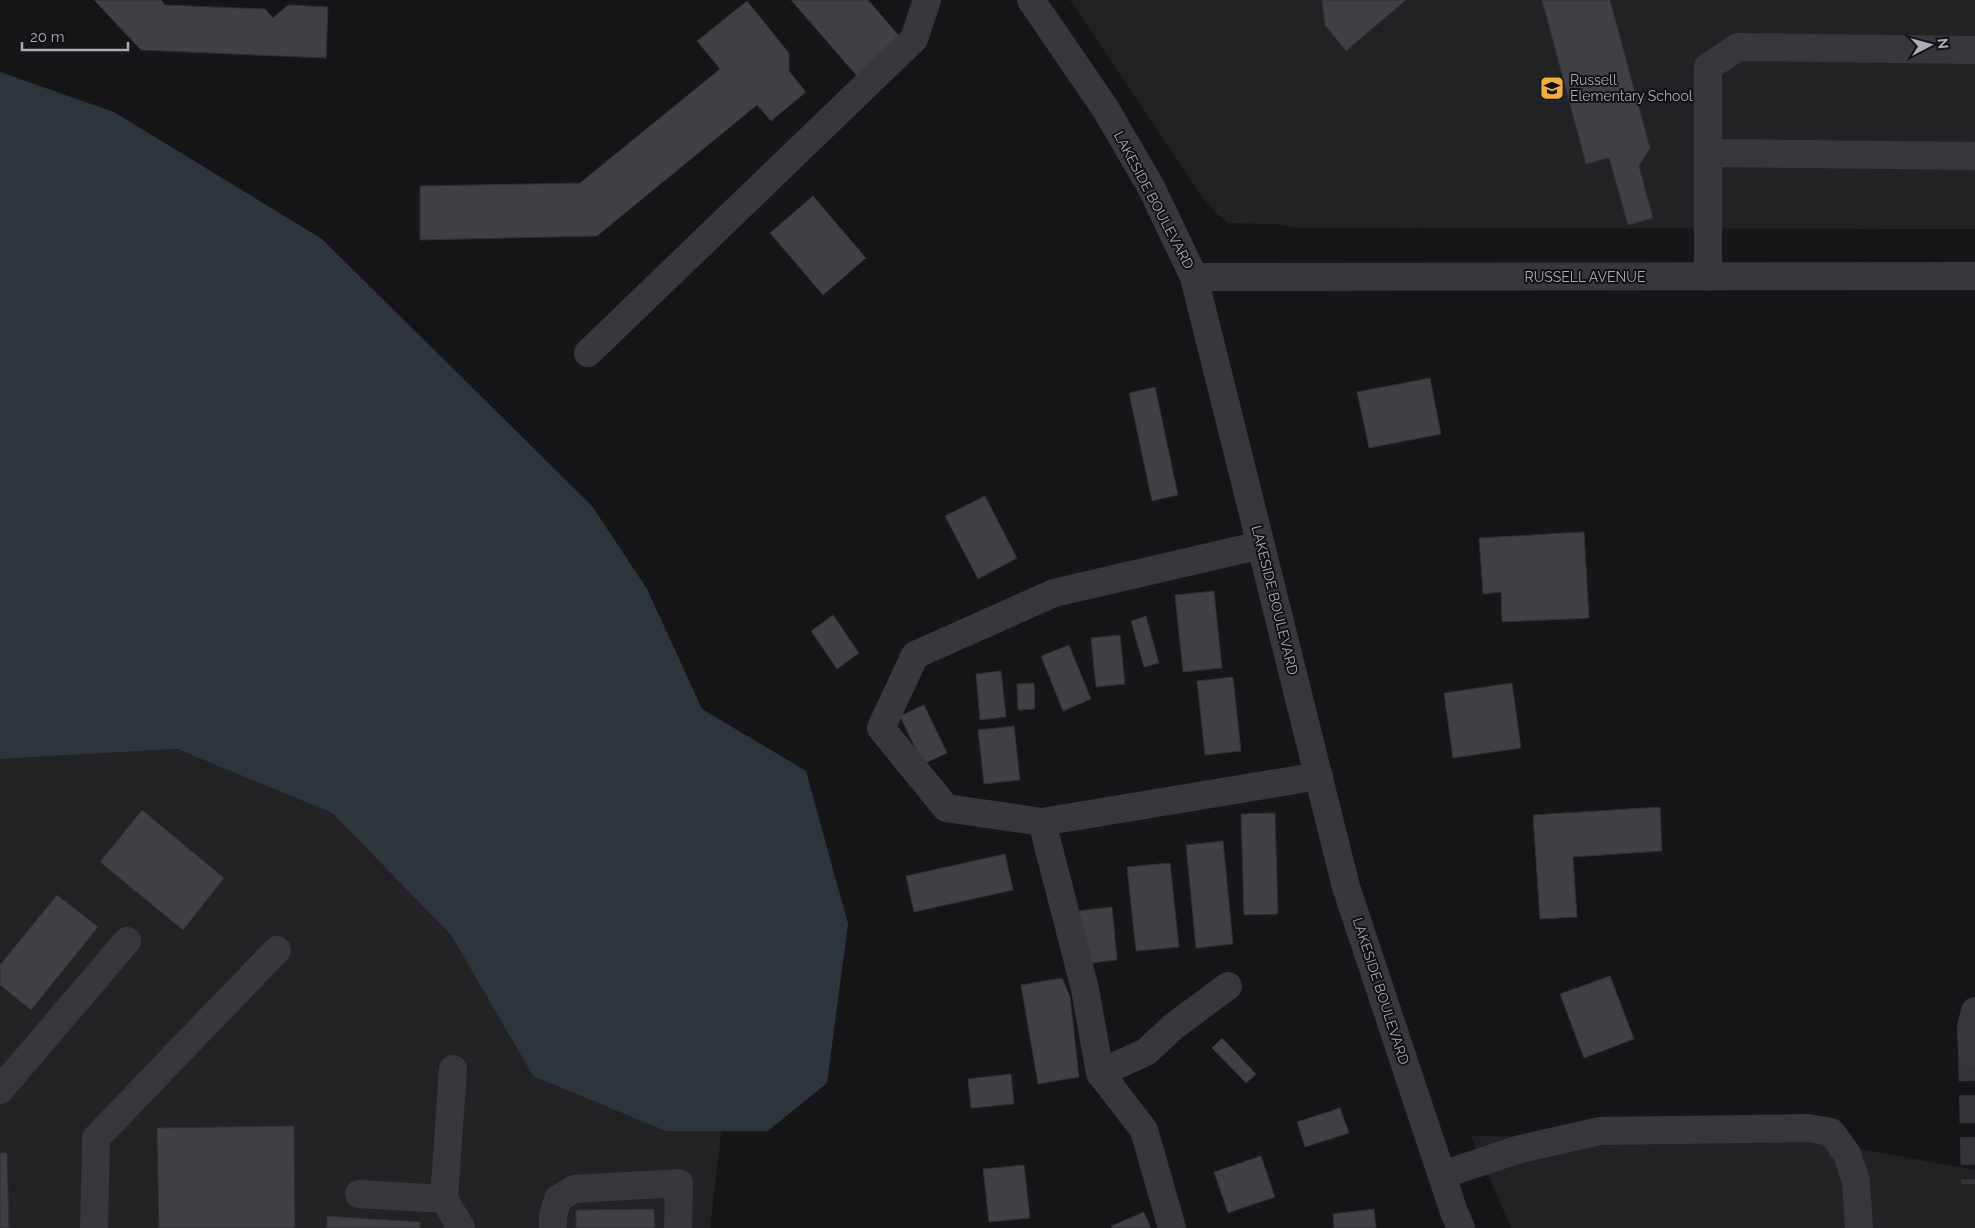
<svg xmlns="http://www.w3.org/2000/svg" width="1975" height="1228" font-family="Raleway,sans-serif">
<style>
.built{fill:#222225}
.water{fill:#2c353c}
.building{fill:#404145;stroke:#303034}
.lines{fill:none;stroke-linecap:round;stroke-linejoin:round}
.minor-tunnel{stroke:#333438;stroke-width:28;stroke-dasharray:28 14;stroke-linecap:butt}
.minor{stroke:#37383d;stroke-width:28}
.labels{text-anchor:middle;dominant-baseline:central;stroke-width:4;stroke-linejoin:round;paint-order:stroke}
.poi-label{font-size:14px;fill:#a8adb8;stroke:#111113;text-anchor:start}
.street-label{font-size:14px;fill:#a8adb8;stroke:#111113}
</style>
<rect width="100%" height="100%" fill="#161618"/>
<path class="built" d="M 1070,0 L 1975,0 L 1975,229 L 1300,228 L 1276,224 L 1228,223 L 1215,212 L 1202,197 Z
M 177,749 L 332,813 L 451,935 L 533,1076 L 723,1118 L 710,1228 L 0,1228 L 0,759 Z
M 1471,1136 L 1806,1139 L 1975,1170 L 1975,1228 L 1511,1228 Z"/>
<path class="water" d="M 0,72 L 114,112 L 322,239 L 592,506 L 647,589 L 702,709 L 806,771 L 848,924 L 827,1083 L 768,1131 L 666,1131 L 533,1076 L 451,935 L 332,813 L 177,749 L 0,759 Z"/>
<path class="building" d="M 94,0 L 161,0 L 165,5 L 265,9 L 273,18 L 288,5 L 328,7 L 326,58 L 141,50 Z
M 791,0 L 868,0 L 901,38 L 857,76 Z
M 1322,0 L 1406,0 L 1346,51 L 1325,25 Z
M 1542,0 L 1610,0 L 1650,148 L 1639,166 L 1653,218 L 1628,225 L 1609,158 L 1586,164 Z
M 747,1 L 789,53 L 789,71 L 806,92 L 771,121 L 757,105 L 597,236 L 420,240 L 420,186 L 580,183 L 720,69 L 697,41 Z
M 813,196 L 866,258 L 823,295 L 770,233 Z
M 1430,378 L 1441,434 L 1369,448 L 1357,392 Z
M 1155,387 L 1178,495 L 1152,501 L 1129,393 Z
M 985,496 L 1017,558 L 978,579 L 945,516 Z
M 1584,532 L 1589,618 L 1502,622 L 1501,592 L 1483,594 L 1479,538 Z
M 1214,591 L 1222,668 L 1183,672 L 1175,595 Z
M 833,615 L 859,653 L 837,669 L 811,631 Z
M 1146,616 L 1159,663 L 1144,667 L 1131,621 Z
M 1120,635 L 1125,684 L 1096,687 L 1091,638 Z
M 1069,645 L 1091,699 L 1063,711 L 1041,656 Z
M 1001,671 L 1006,717 L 980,720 L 976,674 Z
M 1233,677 L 1241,751 L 1205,755 L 1197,681 Z
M 1034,683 L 1035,709 L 1018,710 L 1017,684 Z
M 1512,683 L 1521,748 L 1453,758 L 1444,693 Z
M 924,705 L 947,753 L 923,764 L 900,716 Z
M 1014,726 L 1020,780 L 984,784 L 978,730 Z
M 1660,807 L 1662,851 L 1573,857 L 1577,917 L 1540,919 L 1533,815 Z
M 142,810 L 224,878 L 183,930 L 100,862 Z
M 1275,813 L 1278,914 L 1244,915 L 1241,814 Z
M 1223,841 L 1233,944 L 1196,948 L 1186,845 Z
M 1005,854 L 1013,890 L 914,912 L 906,876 Z
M 1170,863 L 1179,947 L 1136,951 L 1127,867 Z
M 57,895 L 98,927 L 31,1010 L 0,985 L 0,965 Z
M 1112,907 L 1117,960 L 1082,964 L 1077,911 Z
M 1610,976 L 1634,1039 L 1584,1058 L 1560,994 Z
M 1062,978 L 1070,996 L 1079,1077 L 1038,1084 L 1021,985 Z
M 1222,1038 L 1256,1074 L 1246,1083 L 1212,1048 Z
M 1011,1074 L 1014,1104 L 971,1108 L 968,1079 Z
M 1340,1108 L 1349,1133 L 1305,1147 L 1297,1122 Z
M 294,1126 L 295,1228 L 159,1228 L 157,1128 Z
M 0,1153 L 7,1153 L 9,1228 L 0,1228 Z
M 1261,1156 L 1275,1197 L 1228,1213 L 1214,1172 Z
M 1024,1165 L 1030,1218 L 989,1222 L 983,1169 Z
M 654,1209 L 655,1228 L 576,1228 L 576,1210 Z
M 1374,1209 L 1376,1228 L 1334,1228 L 1333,1214 Z
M 1144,1212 L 1151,1228 L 1112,1228 L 1111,1226 Z
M 327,1216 L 420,1222 L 420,1228 L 327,1228 Z"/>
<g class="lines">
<path class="minor-tunnel" d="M 1972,1053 L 1975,1184"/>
<path class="minor" d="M 1031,0 L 1105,108 L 1151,187 L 1194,277 L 1346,887 L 1454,1212 L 1461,1228
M 1708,153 L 1975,156
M 1194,277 L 1975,276
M 1708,277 L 1708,67 L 1738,47 L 1975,50
M 588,353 L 914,39 L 927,0
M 1042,822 L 946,808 L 881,728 L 915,655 L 1054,593 L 1261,545
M 1972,1053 L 1971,1027 L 1975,1011
M 453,1069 L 444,1199 L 461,1228
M 1100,1073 L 1085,989 L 1042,822 L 1319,776
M 0,1090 L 127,941
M 1442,1175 L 1520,1149 L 1600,1131 L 1808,1128 L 1831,1132 L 1847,1154 L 1856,1181 L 1859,1228
M 359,1194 L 444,1199
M 94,1228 L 96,1138 L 277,950
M 553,1228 L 553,1216 L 558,1199 L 574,1189 L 679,1183 L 678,1228
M 1172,1228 L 1144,1130 L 1100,1073 L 1146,1052 L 1174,1026 L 1228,986"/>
</g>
<defs>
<g id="school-square" transform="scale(1.25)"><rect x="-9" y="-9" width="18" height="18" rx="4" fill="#f2b134" stroke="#111113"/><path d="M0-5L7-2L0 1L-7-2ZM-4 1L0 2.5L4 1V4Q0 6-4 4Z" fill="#111"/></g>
</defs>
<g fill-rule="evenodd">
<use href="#school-square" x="1552" y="88"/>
</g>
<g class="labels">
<g class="poi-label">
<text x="1570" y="80">Russell<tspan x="1570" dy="16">Elementary School</tspan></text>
</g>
<g class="street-label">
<text transform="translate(1154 200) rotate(62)">LAKESIDE BOULEVARD</text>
<text x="1585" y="277">RUSSELL AVENUE</text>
<text transform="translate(1275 600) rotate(76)">LAKESIDE BOULEVARD</text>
<text transform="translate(1381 991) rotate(72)">LAKESIDE BOULEVARD</text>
</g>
</g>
<g transform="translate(1930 45) rotate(84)" stroke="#111113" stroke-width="4" paint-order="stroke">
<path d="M0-4L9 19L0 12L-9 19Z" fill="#a8adb8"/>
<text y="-8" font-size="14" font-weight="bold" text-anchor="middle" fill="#a8adb8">N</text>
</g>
<path d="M22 42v8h106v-8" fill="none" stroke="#a8adb8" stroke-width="2.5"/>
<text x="30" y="42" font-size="15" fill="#a8adb8" stroke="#111113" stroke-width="4" paint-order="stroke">20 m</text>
</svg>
